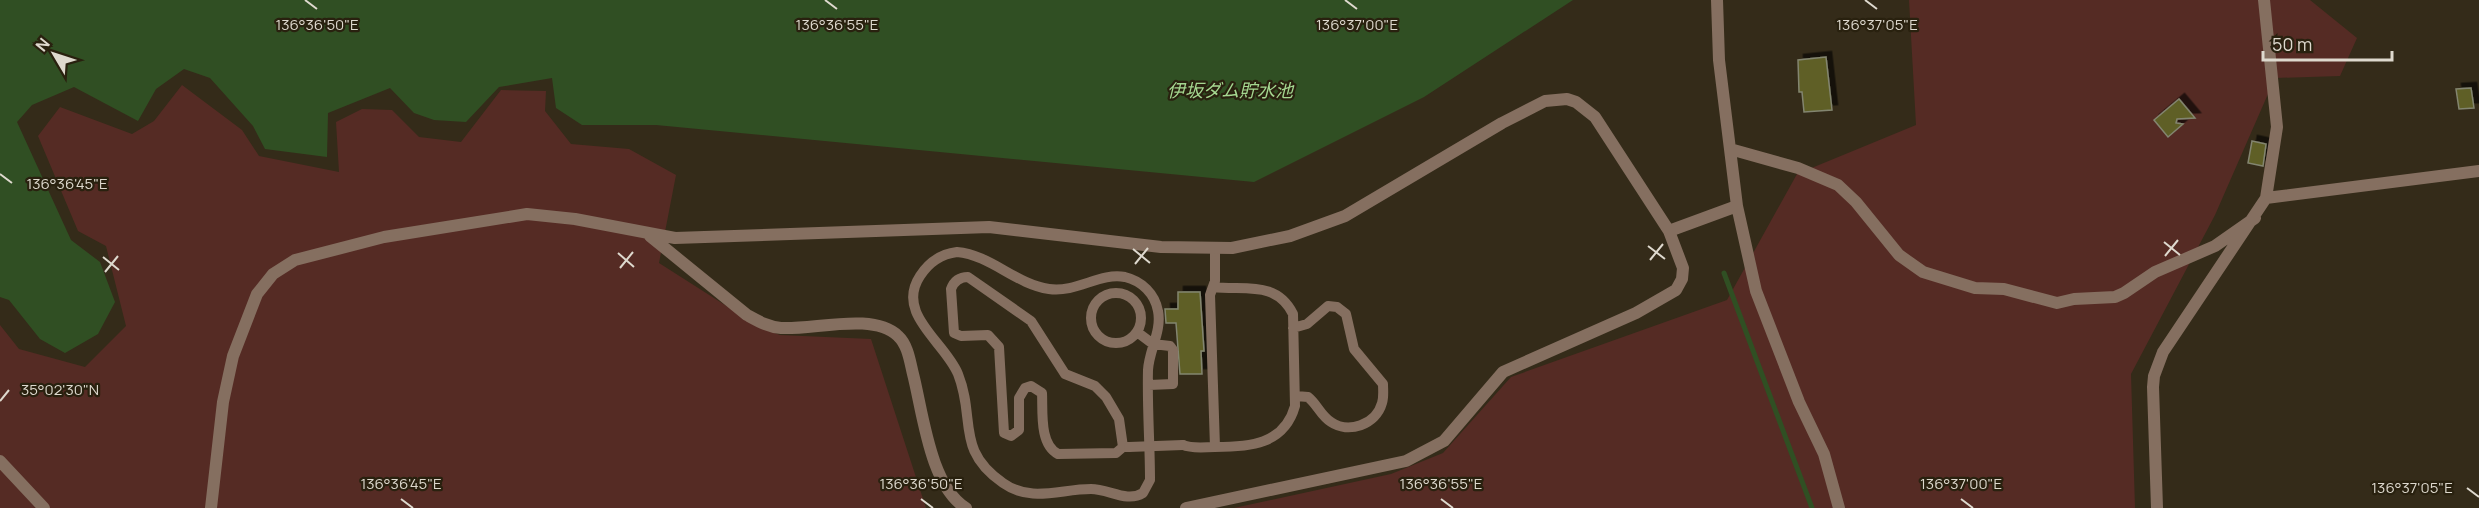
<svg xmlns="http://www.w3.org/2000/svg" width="2479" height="508" font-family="Manrope,'Noto Sans JP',sans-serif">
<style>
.green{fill:#552b24}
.water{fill:#304f23}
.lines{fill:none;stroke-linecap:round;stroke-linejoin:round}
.stream{stroke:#304f23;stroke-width:5}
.building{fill:#5e5f26;stroke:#83856f;stroke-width:1.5;filter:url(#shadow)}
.lane{stroke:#856f60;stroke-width:10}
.street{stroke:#856f60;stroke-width:12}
.lane-bridge{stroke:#856f60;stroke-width:10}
.ticks{fill:none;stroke:#ded9ce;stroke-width:2}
.labels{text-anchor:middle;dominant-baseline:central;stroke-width:4.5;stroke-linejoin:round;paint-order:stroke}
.water-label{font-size:18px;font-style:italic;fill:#a4d790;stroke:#29210f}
.ticks-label{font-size:15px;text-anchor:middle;fill:#ded9ce;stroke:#29210f;stroke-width:4.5;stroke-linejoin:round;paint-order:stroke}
</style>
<defs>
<filter id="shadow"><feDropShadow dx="5.5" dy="-5.5" stdDeviation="0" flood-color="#0009"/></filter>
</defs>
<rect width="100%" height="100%" fill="#342b19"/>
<path class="green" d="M 1909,0 L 2310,0 L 2357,38 L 2340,76 L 2275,78 L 2215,215 L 2131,374 L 2135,508 L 1234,508 L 1391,474 L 1443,453 L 1511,377 L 1727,300 L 1797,174 L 1916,125 Z
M 182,85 L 242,130 L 259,156 L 339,172 L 336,122 L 362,109 L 392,110 L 419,137 L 461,142 L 501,90 L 546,91 L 545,111 L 571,144 L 629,149 L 676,175 L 659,263 L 761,328 L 780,335 L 871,339 L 926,508 L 0,508 L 0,325 L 19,349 L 85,367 L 126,326 L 106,246 L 78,231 L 38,136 L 60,107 L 132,134 L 154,121 Z"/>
<path class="water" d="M 0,0 L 1573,0 L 1424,97 L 1254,182 L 656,125 L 582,125 L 556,108 L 552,78 L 499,87 L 466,122 L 434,120 L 414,113 L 390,88 L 328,113 L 327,157 L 265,149 L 253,126 L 210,78 L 184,69 L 156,89 L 138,121 L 74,87 L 32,105 L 17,122 L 71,240 L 100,262 L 115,302 L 98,334 L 65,353 L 40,339 L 9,300 L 0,297 Z"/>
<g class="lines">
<path class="stream" d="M 1724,273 L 1812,508"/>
</g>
<path class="building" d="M 1826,57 L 1832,110 L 1804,112 L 1802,92 L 1799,92 L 1798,60 Z
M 2471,88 L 2474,108 L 2459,109 L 2456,89 Z
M 2179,99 L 2195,118 L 2177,119 L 2176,123 L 2183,124 L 2168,137 L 2154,120 Z
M 2252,141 L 2266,144 L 2263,166 L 2248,163 Z
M 1178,292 L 1200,292 L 1204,351 L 1201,351 L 1202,374 L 1180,374 L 1176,323 L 1166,323 L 1165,309 L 1178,309 Z"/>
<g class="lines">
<path class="lane" d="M 957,252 C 991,255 1015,284 1049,289 C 1077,293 1100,272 1125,277 C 1142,281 1155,294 1158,311 C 1162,331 1149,350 1148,370 C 1147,407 1150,444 1150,480 L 1143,493 C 1127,503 1109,489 1091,489 C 1060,489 1031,503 1003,483 C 955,450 976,419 958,374 C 945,342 895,314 920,276 C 929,262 941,254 957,252 Z
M1091 318a25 25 0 1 1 50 0a25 25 0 1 1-50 0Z
M 1293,328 L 1307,324 L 1328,306 L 1337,307 L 1346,314 L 1354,349 L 1383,384 C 1383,390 1384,397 1382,403 C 1376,425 1348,434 1331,422 C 1321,416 1317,404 1308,397 L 1296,396
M 1137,332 L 1153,344 L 1170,346 L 1173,350 L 1173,384 L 1149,385
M 1183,445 C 1192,449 1205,447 1215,447 C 1249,447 1284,445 1295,406 L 1293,314 C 1276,280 1244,291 1213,287
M 1123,447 L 1119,419 L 1106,397 L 1095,386 L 1065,374 L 1031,321 L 968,277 C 959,277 954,281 951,289 L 954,333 L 961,336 L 988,335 L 999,347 L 1004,433 L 1011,436 L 1019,430 L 1019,398 L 1025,388 L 1031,386 L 1042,393 C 1043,411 1039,444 1058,454 L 1116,453 L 1123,447 L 1129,447
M 1215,447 L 1210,295 L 1215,281 L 1215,249"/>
<path class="street" d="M 1730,149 L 1798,168 L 1838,185 L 1856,202 L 1899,255 L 1923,272 L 1975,288 L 2004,289 L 2057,303 L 2074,299 L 2115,297 L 2124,293 L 2155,272 L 2215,246 L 2255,218
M 2266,198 L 2479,171
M 1737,206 L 1756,291 L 1799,402 L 1824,454 L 1839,508
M 1669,231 L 1737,206 L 1719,60 L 1717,0
M 650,236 L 747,315 C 758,321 768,327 781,328 C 814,330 873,312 898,336 C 908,345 910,362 913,374 C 923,413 930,486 966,508
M 0,461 L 44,508
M 211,508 L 223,402 L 233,356 L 257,294 L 273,274 L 295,260 L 384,237 L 527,214 L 575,219 L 675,238 L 989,227 L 1161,247 L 1232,248 L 1290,236 L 1345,216 L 1502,123 L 1545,101 L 1567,99 L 1576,102 L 1595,117 L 1669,231 L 1683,268 L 1682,279 L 1676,290 L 1636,313 L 1503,372 L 1444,441 L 1406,461 L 1186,508
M 2157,508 L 2153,387 L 2154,376 L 2163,352 L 2266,198 L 2277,127 L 2264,0"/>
<path class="lane-bridge" d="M 1129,447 L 1183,445"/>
</g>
<path class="ticks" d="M 305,0 L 317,9M 825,0 L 837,9M 1345,0 L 1357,9M 1865,0 L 1877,9M 0,174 L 12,183M 2164,242 L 2180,255M 1648,246 L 1665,259M 1133,249 L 1150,263M 618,253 L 634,267M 2165,256 L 2178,240M 103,257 L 119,270M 1650,260 L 1663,244M 1135,264 L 1148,248M 620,268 L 633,252M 105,272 L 118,256M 0,401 L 9,390M 2467,488 L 2479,497M 401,499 L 413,508M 921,499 L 933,508M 1441,499 L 1453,508M 1961,499 L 1973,508"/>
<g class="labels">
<g class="water-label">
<text x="1230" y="90">伊坂ダム貯水池</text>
</g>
</g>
<g class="ticks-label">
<text x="1357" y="30">136°37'00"E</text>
<text x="1877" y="30">136°37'05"E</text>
<text x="317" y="30">136°36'50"E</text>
<text x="837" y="30">136°36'55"E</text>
<text x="67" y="189">136°36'45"E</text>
<text x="60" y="395">35°02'30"N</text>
<text x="401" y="489">136°36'45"E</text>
<text x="921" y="489">136°36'50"E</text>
<text x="1441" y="489">136°36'55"E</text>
<text x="1961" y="489">136°37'00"E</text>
<text x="2412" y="493">136°37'05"E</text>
</g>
<g transform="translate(54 54) rotate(309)" stroke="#29210f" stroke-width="4.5" paint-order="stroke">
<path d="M0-4.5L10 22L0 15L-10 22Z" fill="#ded9ce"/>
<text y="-9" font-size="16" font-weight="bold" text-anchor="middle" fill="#ded9ce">N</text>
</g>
<path d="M2263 51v9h129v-9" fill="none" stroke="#ded9ce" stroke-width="3"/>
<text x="2272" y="51" font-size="18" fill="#ded9ce" stroke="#29210f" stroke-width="4.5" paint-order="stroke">50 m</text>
</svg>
